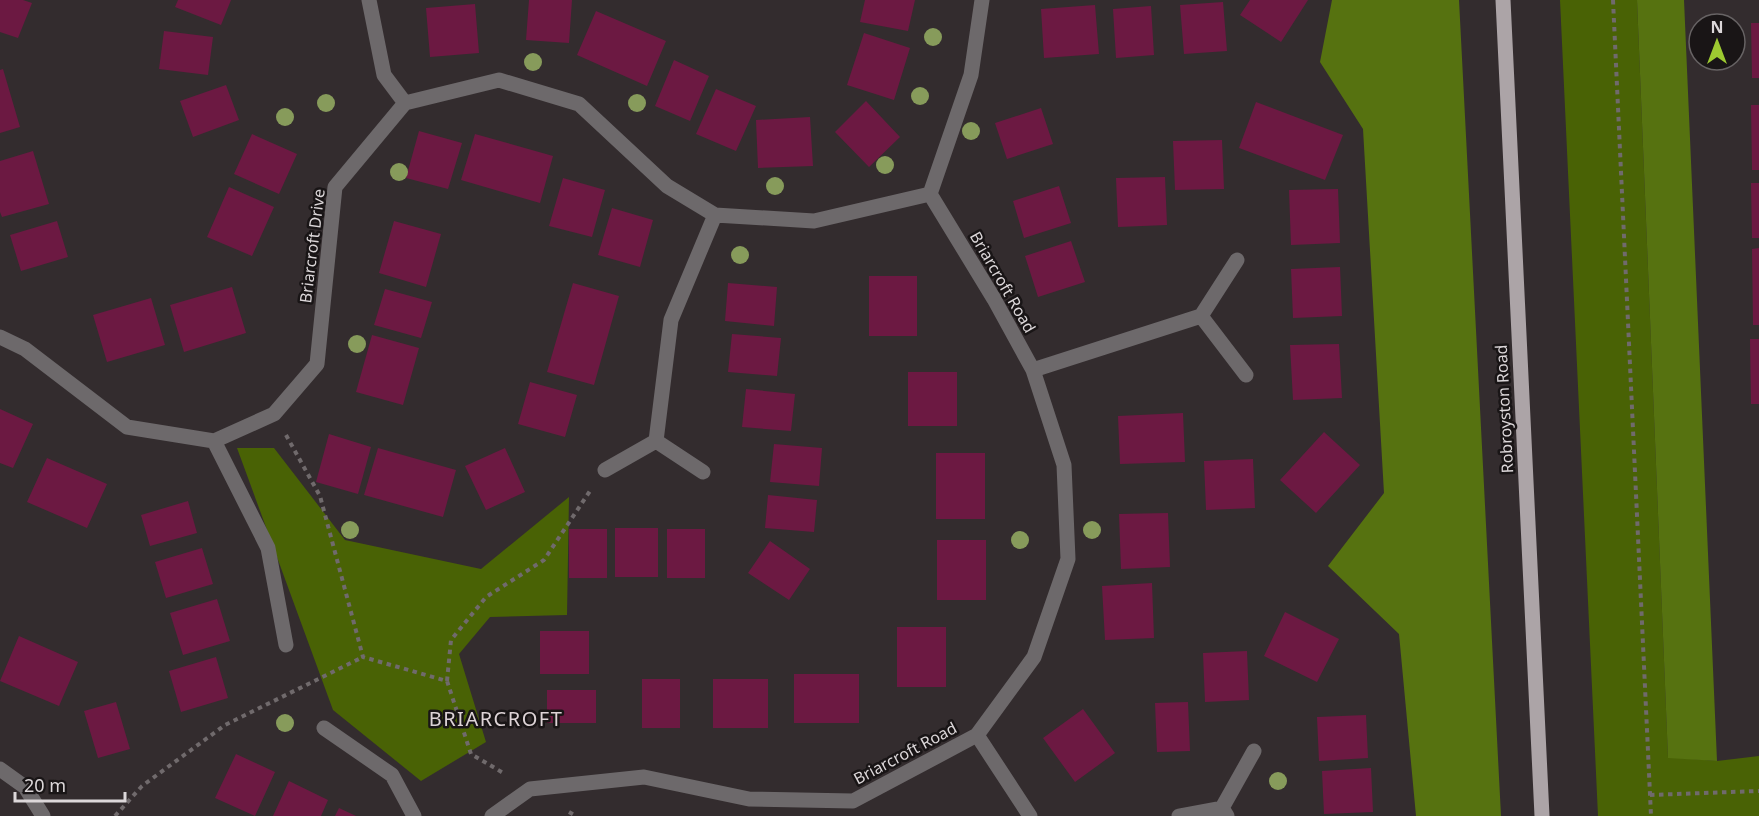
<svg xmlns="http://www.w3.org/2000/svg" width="1759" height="816" font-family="'Noto Sans',sans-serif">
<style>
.green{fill:#496205}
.forest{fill:#567210}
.building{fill:#6c1942}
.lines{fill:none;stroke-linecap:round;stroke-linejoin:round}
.path{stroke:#706a6c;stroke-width:4;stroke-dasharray:4.5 4.5;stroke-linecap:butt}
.minor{stroke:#6d696b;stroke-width:15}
.major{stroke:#aca4a7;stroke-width:15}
.tree{fill:#879b5b}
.labels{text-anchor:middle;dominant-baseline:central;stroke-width:5;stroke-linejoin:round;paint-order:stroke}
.street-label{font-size:16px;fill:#dcd7d9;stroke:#191516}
.quarter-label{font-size:20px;letter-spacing:1.5px;fill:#ddd3d6;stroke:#191516}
</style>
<rect width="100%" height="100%" fill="#332c2e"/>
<path class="green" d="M 1560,0 L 1637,0 L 1668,757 L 1717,761 L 1759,756 L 1759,816 L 1598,816 Z
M 237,448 L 274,448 L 345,540 L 481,569 L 569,497 L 567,615 L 490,617 L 459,654 L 486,742 L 421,781 L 333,710 Z"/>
<path class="forest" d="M 1332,0 L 1459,0 L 1501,816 L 1416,816 L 1399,634 L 1328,566 L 1384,493 L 1363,129 L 1320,62 Z
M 1637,0 L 1684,0 L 1717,761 L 1668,758 Z"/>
<path class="building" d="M 0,0 L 23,0 L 32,3 L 18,38 L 0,32 Z
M 178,0 L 231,0 L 221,25 L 175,7 Z
M 529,0 L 572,0 L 569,43 L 526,40 Z
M 865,0 L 915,0 L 908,31 L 860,22 Z
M 1250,0 L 1308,0 L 1281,42 L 1240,15 Z
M 1223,2 L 1227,51 L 1184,54 L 1180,5 Z
M 475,4 L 479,53 L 430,57 L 426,8 Z
M 1095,5 L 1099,54 L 1044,58 L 1041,9 Z
M 1151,6 L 1154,55 L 1116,58 L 1113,9 Z
M 596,11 L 666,41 L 647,86 L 577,55 Z
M 1751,23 L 1759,23 L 1759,78 L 1752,78 Z
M 164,31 L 213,37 L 208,75 L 159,69 Z
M 864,33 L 910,48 L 894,100 L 847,85 Z
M 674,60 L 709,76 L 690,121 L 655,106 Z
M 3,69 L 20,127 L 0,133 L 0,70 Z
M 226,85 L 239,120 L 193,137 L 180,101 Z
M 716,89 L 756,106 L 736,151 L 696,134 Z
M 866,101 L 900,137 L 869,167 L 835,132 Z
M 1256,102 L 1343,135 L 1325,180 L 1239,148 Z
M 1751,105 L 1759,105 L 1759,170 L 1752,170 Z
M 1041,108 L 1053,144 L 1007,159 L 995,123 Z
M 810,117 L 813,166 L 758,168 L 756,120 Z
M 419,131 L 462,143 L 448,189 L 406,178 Z
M 252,134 L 297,154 L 279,194 L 234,174 Z
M 475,134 L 553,156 L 540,203 L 461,180 Z
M 1222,140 L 1224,189 L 1175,190 L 1173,141 Z
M 33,151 L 49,204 L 2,217 L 0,212 L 0,161 Z
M 1165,177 L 1167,225 L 1118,227 L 1116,178 Z
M 563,178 L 605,190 L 592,237 L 549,226 Z
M 1751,183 L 1759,183 L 1759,238 L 1752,238 Z
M 1059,186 L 1071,223 L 1024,238 L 1013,201 Z
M 229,187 L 274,207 L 252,256 L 207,237 Z
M 1338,189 L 1340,243 L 1291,245 L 1289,190 Z
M 612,208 L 653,220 L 640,267 L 598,255 Z
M 57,221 L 68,257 L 21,271 L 10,235 Z
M 394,221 L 441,234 L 426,287 L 379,273 Z
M 1071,241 L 1085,282 L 1038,297 L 1025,256 Z
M 1759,248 L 1759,325 L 1753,325 L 1752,249 Z
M 1340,267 L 1342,316 L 1293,318 L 1291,269 Z
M 869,276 L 917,276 L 917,336 L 869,336 Z
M 573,283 L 619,296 L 594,385 L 547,372 Z
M 728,283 L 777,287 L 774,326 L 725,321 Z
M 232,287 L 246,333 L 184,352 L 170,305 Z
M 385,289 L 432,302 L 421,338 L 374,325 Z
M 151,298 L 165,345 L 107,362 L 93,315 Z
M 732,334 L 781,338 L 777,376 L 728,372 Z
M 372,335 L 419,348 L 403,405 L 356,392 Z
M 1750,339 L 1759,339 L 1759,404 L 1751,404 Z
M 1339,344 L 1342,398 L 1293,400 L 1290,345 Z
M 908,372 L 957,372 L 957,426 L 908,426 Z
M 530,382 L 577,395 L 565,437 L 518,424 Z
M 746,389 L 795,394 L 791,431 L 742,427 Z
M 0,409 L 33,424 L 13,468 L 0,463 Z
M 1183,413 L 1185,462 L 1120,464 L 1118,416 Z
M 1324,432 L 1360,465 L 1316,513 L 1280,480 Z
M 329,434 L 371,447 L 358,494 L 316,482 Z
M 774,444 L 822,448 L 819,486 L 770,482 Z
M 378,448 L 456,470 L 443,517 L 364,495 Z
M 505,448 L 525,492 L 486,510 L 465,466 Z
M 936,453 L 985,453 L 985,519 L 936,519 Z
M 47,458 L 107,484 L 87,528 L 27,502 Z
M 1253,459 L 1255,508 L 1206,510 L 1204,461 Z
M 768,495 L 817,500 L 814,532 L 765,528 Z
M 188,501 L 197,533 L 150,546 L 141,515 Z
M 1168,513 L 1170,567 L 1121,569 L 1119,514 Z
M 615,528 L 658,528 L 658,577 L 615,577 Z
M 569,529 L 607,529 L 607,578 L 569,578 Z
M 667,529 L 705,529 L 705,578 L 667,578 Z
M 937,540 L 986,540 L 986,600 L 937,600 Z
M 770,541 L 810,569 L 789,600 L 748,573 Z
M 202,548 L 213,584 L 166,598 L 155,562 Z
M 1152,583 L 1154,638 L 1105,640 L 1102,586 Z
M 217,599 L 230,641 L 183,655 L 170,613 Z
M 1285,612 L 1339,639 L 1317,682 L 1264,656 Z
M 897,627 L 946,627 L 946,687 L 897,687 Z
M 540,631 L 589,631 L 589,674 L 540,674 Z
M 19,636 L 78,662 L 59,706 L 0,681 Z
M 1247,651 L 1249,700 L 1205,702 L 1203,653 Z
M 216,657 L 228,698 L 181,712 L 169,671 Z
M 794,674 L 859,674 L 859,723 L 794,723 Z
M 642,679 L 680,679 L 680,728 L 642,728 Z
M 713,679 L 768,679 L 768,728 L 713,728 Z
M 547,690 L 596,690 L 596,723 L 547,723 Z
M 116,702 L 130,749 L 98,758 L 84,711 Z
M 1188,702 L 1190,751 L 1157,752 L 1155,703 Z
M 1083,709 L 1115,753 L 1075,782 L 1043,738 Z
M 1366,715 L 1368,758 L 1319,761 L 1317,717 Z
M 236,754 L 275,772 L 255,816 L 215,798 Z
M 1371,768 L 1373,812 L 1324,814 L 1322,771 Z
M 289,781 L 328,800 L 321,816 L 273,816 Z
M 339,808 L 356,816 L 335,816 Z"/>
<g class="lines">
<path class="path" d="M 1613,0 L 1651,816
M 286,435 L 320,496 L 363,657 L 447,681 L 471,754 L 505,774
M 447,681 L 451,640 L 486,597 L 544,560 L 590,491
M 1650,795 L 1759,791
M 569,812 L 576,816
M 115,816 L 142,786 L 225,725 L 363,657"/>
<path class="minor" d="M 369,0 L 384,75 L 405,103
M 1237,260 L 1201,316 L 1246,375
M 0,337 L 25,349 L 127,427 L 214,441 L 274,414 L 317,364 L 335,187 L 405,103 L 499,80 L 579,104 L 667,186 L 715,215 L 814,221 L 930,194
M 1033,370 L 1201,316
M 214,441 L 268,548 L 286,645
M 656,441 L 671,320 L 715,215
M 605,470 L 656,441 L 703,472
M 324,728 L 392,775 L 414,816
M 977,735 L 1030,816
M 0,769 L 25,787 L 43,816
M 492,816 L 530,789 L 644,777 L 749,799 L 853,801 L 977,735 L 1034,657 L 1068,559 L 1064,465 L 1033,370 L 994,299 L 930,194 L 971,75 L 982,0
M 1179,816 L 1222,808
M 1227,816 L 1222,808 L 1254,751"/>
<path class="major" d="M 1503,0 L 1542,816"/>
</g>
<g class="tree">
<circle cx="933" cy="37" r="9"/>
<circle cx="533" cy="62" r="9"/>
<circle cx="920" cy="96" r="9"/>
<circle cx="326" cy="103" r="9"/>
<circle cx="637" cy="103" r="9"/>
<circle cx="285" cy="117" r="9"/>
<circle cx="971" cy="131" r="9"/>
<circle cx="885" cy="165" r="9"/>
<circle cx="399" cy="172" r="9"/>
<circle cx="775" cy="186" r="9"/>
<circle cx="740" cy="255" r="9"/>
<circle cx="357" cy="344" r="9"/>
<circle cx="350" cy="530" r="9"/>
<circle cx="1092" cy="530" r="9"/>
<circle cx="1020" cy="540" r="9"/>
<circle cx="285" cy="723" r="9"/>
<circle cx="1278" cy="781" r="9"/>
</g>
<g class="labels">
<g class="street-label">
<text transform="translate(312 246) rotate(-83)">Briarcroft Drive</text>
<text transform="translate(1003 282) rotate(60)">Briarcroft Road</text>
<text transform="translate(1504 409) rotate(-93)">Robroyston Road</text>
<text transform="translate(905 753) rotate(-28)">Briarcroft Road</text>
</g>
<g class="quarter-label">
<text x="496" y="718">BRIARCROFT</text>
</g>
</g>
<g transform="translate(1717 42)"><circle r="28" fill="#191516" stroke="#676364" stroke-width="1.5"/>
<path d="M0-4.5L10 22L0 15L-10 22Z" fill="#9dca31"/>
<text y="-9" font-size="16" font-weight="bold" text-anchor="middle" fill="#dcd7d9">N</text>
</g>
<path d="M15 792v9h110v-9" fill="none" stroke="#dcd7d9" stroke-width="3"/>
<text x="24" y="792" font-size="18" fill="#dcd7d9" stroke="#191516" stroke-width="4.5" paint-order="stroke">20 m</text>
</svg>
